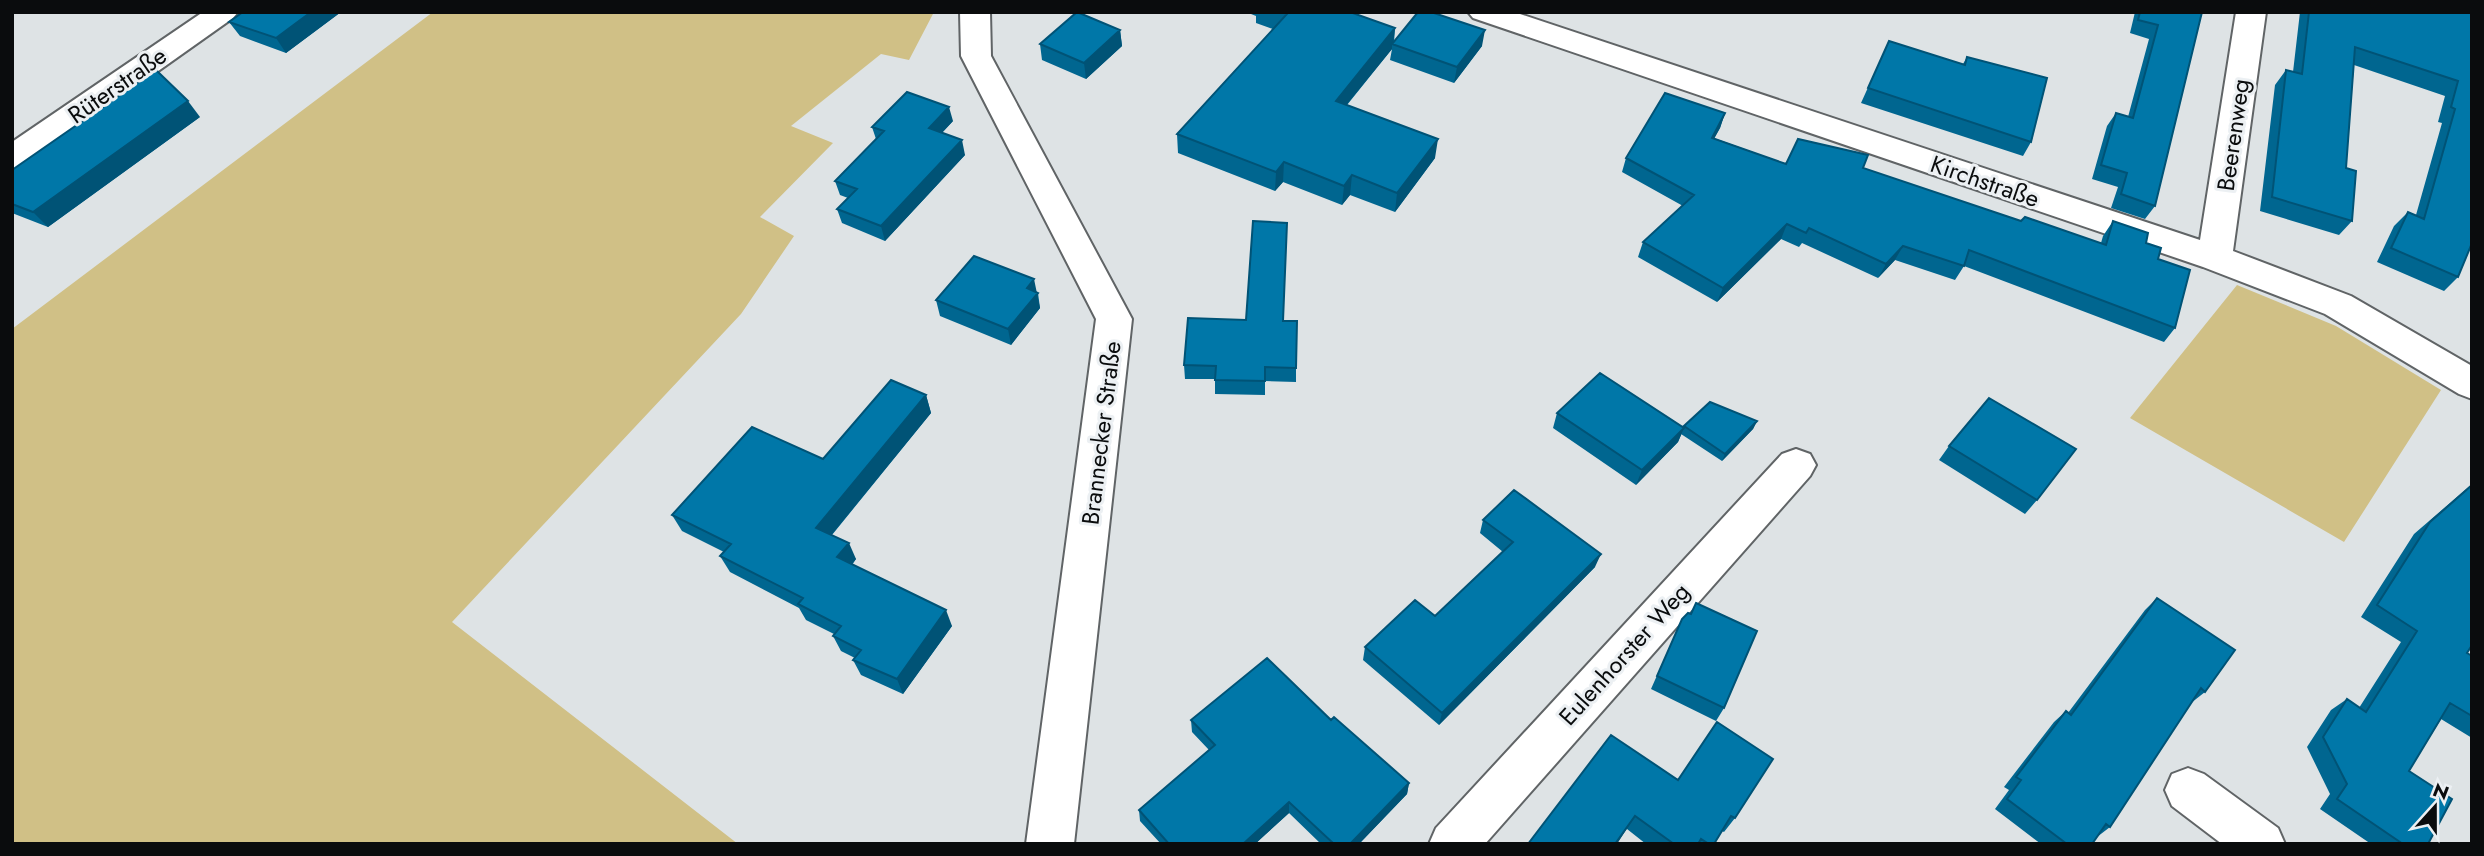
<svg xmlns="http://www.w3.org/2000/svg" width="2484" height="856" font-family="Jost,sans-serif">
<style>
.green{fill:#d0c086}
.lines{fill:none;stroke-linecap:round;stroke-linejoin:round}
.minor-casing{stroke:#606466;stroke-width:4}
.minor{fill:#fff;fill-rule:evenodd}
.wall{fill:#006690}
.shaded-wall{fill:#005376}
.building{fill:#0077a8;stroke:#005376;stroke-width:2}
.labels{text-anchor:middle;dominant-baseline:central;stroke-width:6;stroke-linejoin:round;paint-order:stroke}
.street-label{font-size:24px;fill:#0a0c0d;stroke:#ecf0f3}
</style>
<rect width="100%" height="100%" fill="#dee3e5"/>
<path class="green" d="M 433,12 L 934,12 L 909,60 L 881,54 L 791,126 L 833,143 L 760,217 L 794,236 L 741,314 L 452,622 L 738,844 L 12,844 L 12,329 Z
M 2237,285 L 2336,326 L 2441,390 L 2344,542 L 2130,418 Z"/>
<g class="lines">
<g class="minor-casing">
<path id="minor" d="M 203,12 L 238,12 L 233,18 L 24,166 L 12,169 L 12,142 Z
M 960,12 L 990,12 L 991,56 L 1132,319 L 1074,844 L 1026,844 L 1096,319 L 961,56 Z
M 1468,12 L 1514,12 L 2200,240 L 2236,12 L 2266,12 L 2233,251 L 2351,296 L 2472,366 L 2472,399 L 2459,394 L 2325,314 L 2203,267 L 1473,18 Z
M 1796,449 L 1810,454 L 1816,465 L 1810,476 L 1485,844 L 1429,844 L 1436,828 L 1782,454 Z
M 2188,768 L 2204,774 L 2278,828 L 2285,844 L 2222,844 L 2172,806 L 2165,790 L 2172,774 Z"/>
</g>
<use href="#minor" class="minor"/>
</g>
<path class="wall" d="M 243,12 L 341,12 L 286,53 L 240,36 L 229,22 Z
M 1246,12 L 1350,12 L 1395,28 L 1394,43 L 1482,46 L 1454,83 L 1390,60 L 1392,49 L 1347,105 L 1435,158 L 1395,212 L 1350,195 L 1342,205 L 1283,182 L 1275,191 L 1178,153 L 1177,134 L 1273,29 L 1256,23 L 1256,16 Z
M 2135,12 L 2202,12 L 2155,206 L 2145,219 L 2111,208 L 2118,187 L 2092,179 L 2107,126 L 2116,113 L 2128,117 L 2149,39 L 2130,33 Z
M 2300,12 L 2472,12 L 2458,277 L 2444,291 L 2377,262 L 2394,226 L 2408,212 L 2416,215 L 2442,123 L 2438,122 L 2445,96 L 2354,65 L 2346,168 L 2352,221 L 2339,235 L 2260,211 L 2275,85 L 2286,70 L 2293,72 Z
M 1120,30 L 1122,46 L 1086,79 L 1042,60 L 1040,44 Z
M 1889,41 L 1963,64 L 1967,57 L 2031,142 L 2023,156 L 1861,103 Z
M 1725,113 L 1720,128 L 1714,138 L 1786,164 L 1863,168 L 2021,221 L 2101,243 L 2103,236 L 2113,221 L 2146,243 L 2158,259 L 2175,328 L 2164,342 L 1964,266 L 1955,280 L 1895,260 L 1878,278 L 1802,243 L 1799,247 L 1781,239 L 1717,302 L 1638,257 L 1643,242 L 1683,206 L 1622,172 L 1626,158 Z
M 200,117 L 48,227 L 12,213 L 12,170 Z
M 953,121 L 942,133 L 965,155 L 885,241 L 842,223 L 837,209 L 848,198 L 840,195 L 835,181 L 876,139 L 872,127 Z
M 1036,292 L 1038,293 L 1040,308 L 1011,345 L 940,316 L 936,300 Z
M 1283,321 L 1296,368 L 1296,382 L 1265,381 L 1265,395 L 1215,394 L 1215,379 L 1185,379 L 1184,365 Z
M 926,395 L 931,413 L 832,535 L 856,559 L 852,565 L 952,626 L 903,694 L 861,675 L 853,660 L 855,658 L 841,651 L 833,636 L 834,634 L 806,620 L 799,608 L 730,572 L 720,556 L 724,552 L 682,531 L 672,515 L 823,459 Z
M 1557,413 L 1684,428 L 1678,442 L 1636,485 L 1553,428 Z
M 1757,421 L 1753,429 L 1722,461 L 1681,434 L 1684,426 Z
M 1949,446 L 2037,500 L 2025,514 L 1939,460 Z
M 2472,484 L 2472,645 L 2467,653 L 2472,656 L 2472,738 L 2441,719 L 2409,771 L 2428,844 L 2371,844 L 2320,809 L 2330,794 L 2307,747 L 2331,710 L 2347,699 L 2359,708 L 2401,642 L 2361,617 L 2414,534 Z
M 1483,520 L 1595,567 L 1439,725 L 1363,660 L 1365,647 L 1435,616 L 1503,552 L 1480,533 Z
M 2157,598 L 2205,692 L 2191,703 L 2110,827 L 2097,837 L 2092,844 L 2041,844 L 1995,809 L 2009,790 L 2004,787 L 2054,722 L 2066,711 L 2068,713 L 2145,610 Z
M 1682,619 L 1724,708 L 1716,721 L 1651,689 Z
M 1191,720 L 1331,720 L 1409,783 L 1407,794 L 1359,844 L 1321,844 L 1289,813 L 1255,844 L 1161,844 L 1140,821 L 1139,810 L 1209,750 L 1192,732 Z
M 1678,780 L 1735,818 L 1724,832 L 1722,831 L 1714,844 L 1646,844 L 1627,829 L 1528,844 Z"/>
<path class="shaded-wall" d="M 311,12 L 341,12 L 286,53 L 276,38 Z
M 1395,28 L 1393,45 L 1392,44 L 1392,49 L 1334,120 L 1336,101 Z
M 1120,30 L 1122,46 L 1086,79 L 1084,63 Z
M 1485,30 L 1482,46 L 1454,83 L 1457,67 Z
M 188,101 L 200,117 L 48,227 L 33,212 Z
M 949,107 L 953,121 L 932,143 L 929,128 Z
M 1725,113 L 1720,128 L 1707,152 L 1712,138 Z
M 1438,139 L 1435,158 L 1395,212 L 1397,193 Z
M 962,140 L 965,155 L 885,241 L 881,226 Z
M 1284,162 L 1283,182 L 1275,191 L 1276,172 Z
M 1352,175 L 1350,195 L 1342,205 L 1344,186 Z
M 1787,224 L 1781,239 L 1717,302 L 1723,288 Z
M 1903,246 L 1895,260 L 1878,278 L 1886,264 Z
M 1034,279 L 1040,308 L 1011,345 L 1008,329 L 1027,288 Z
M 926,395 L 931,413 L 824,544 L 816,528 Z
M 1757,421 L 1753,429 L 1722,461 L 1725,454 Z
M 1684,428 L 1678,442 L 1636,485 L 1642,470 Z
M 849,543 L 856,559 L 844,574 L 837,557 Z
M 1601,554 L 1595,567 L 1439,725 L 1442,713 Z
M 946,610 L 952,626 L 903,694 L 897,679 Z
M 1409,783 L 1407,794 L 1359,844 L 1350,844 Z
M 1289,802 L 1289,813 L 1255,844 L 1243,844 Z
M 1635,816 L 1617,844 L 1615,844 Z"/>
<path class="building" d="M 243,12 L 311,12 L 276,38 L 229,22 Z
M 1077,12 L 1120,30 L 1084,63 L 1040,44 Z
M 1282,12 L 1350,12 L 1395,28 L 1336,101 L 1438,139 L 1397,193 L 1352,175 L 1344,186 L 1284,162 L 1276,172 L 1177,134 L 1287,14 Z
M 1418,12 L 1431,12 L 1485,30 L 1457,67 L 1392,44 Z
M 2140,12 L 2202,12 L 2155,206 L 2121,194 L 2127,173 L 2101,165 L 2116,113 L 2133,118 L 2158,25 L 2138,20 Z
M 2309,12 L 2472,12 L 2472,243 L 2458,277 L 2391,248 L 2408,212 L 2424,219 L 2455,109 L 2451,107 L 2458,81 L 2355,47 L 2346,168 L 2356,171 L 2352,221 L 2272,197 L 2286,70 L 2302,74 Z
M 1889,41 L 1965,65 L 1967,57 L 2047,78 L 2031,142 L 1868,88 Z
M 156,70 L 188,101 L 33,212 L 12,204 L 12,170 Z
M 907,92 L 949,107 L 929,128 L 962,140 L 881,226 L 837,209 L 857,189 L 835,181 L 884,131 L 872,127 Z
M 1665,93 L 1725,113 L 1712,138 L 1786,164 L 1798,139 L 1868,155 L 1863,168 L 2021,221 L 2025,217 L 2106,245 L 2113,221 L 2148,233 L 2146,243 L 2161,248 L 2158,259 L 2190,270 L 2175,328 L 1969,250 L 1964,266 L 1903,246 L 1886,264 L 1809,228 L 1806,233 L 1787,224 L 1723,288 L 1643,242 L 1694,195 L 1626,158 Z
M 1253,221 L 1287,223 L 1283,321 L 1297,321 L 1296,368 L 1265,367 L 1265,381 L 1215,380 L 1216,366 L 1184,365 L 1188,318 L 1246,320 Z
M 974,256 L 1034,279 L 1027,288 L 1038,293 L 1008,329 L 936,300 Z
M 1600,373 L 1684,428 L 1642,470 L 1557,413 Z
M 891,380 L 926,395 L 816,528 L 849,543 L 837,557 L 946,610 L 897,679 L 853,660 L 861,650 L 833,636 L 841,626 L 798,604 L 803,598 L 720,556 L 731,544 L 672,515 L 752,427 L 823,459 Z
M 1989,398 L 2076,449 L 2037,500 L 1949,446 Z
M 1710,402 L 1757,421 L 1725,454 L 1684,426 Z
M 2472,485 L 2472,645 L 2467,653 L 2472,656 L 2472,716 L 2450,703 L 2409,771 L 2452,799 L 2428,844 L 2403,844 L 2337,799 L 2347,784 L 2323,737 L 2347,699 L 2366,712 L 2417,631 L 2377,605 L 2430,522 Z
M 1514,490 L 1601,554 L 1442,713 L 1365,647 L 1415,600 L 1435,616 L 1513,542 L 1483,520 Z
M 2157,598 L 2235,650 L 2205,692 L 2201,688 L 2110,827 L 2106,824 L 2092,844 L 2067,844 L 2007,799 L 2021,780 L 2016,777 L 2066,711 L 2071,715 Z
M 1696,603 L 1757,631 L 1724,708 L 1657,676 L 1682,619 L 1688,613 L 1691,614 Z
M 1267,658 L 1331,720 L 1334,717 L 1409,783 L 1350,844 L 1334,844 L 1289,802 L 1243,844 L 1169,844 L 1139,810 L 1215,745 L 1191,720 Z
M 1717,722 L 1773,759 L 1735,818 L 1731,816 L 1714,844 L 1709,844 L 1701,839 L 1698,844 L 1674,844 L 1635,816 L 1615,844 L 1528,844 L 1611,735 L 1678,780 Z"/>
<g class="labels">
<g class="street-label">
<text transform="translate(117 85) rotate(-35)">Rüterstraße</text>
<text transform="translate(2233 135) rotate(-82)">Beerenweg</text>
<text transform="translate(1985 181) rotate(19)">Kirchstraße</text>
<text transform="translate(1101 433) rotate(-83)">Brannecker Straße</text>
<text transform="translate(1624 654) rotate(-48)">Eulenhorster Weg</text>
</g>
</g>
<rect width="2484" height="856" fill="none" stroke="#0a0c0d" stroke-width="28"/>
<g transform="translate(2435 807) rotate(21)" stroke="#ecf0f3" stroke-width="5" paint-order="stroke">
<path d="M0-5L12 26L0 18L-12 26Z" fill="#0a0c0d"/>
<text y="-10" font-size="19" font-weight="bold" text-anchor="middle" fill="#0a0c0d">N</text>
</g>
</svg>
